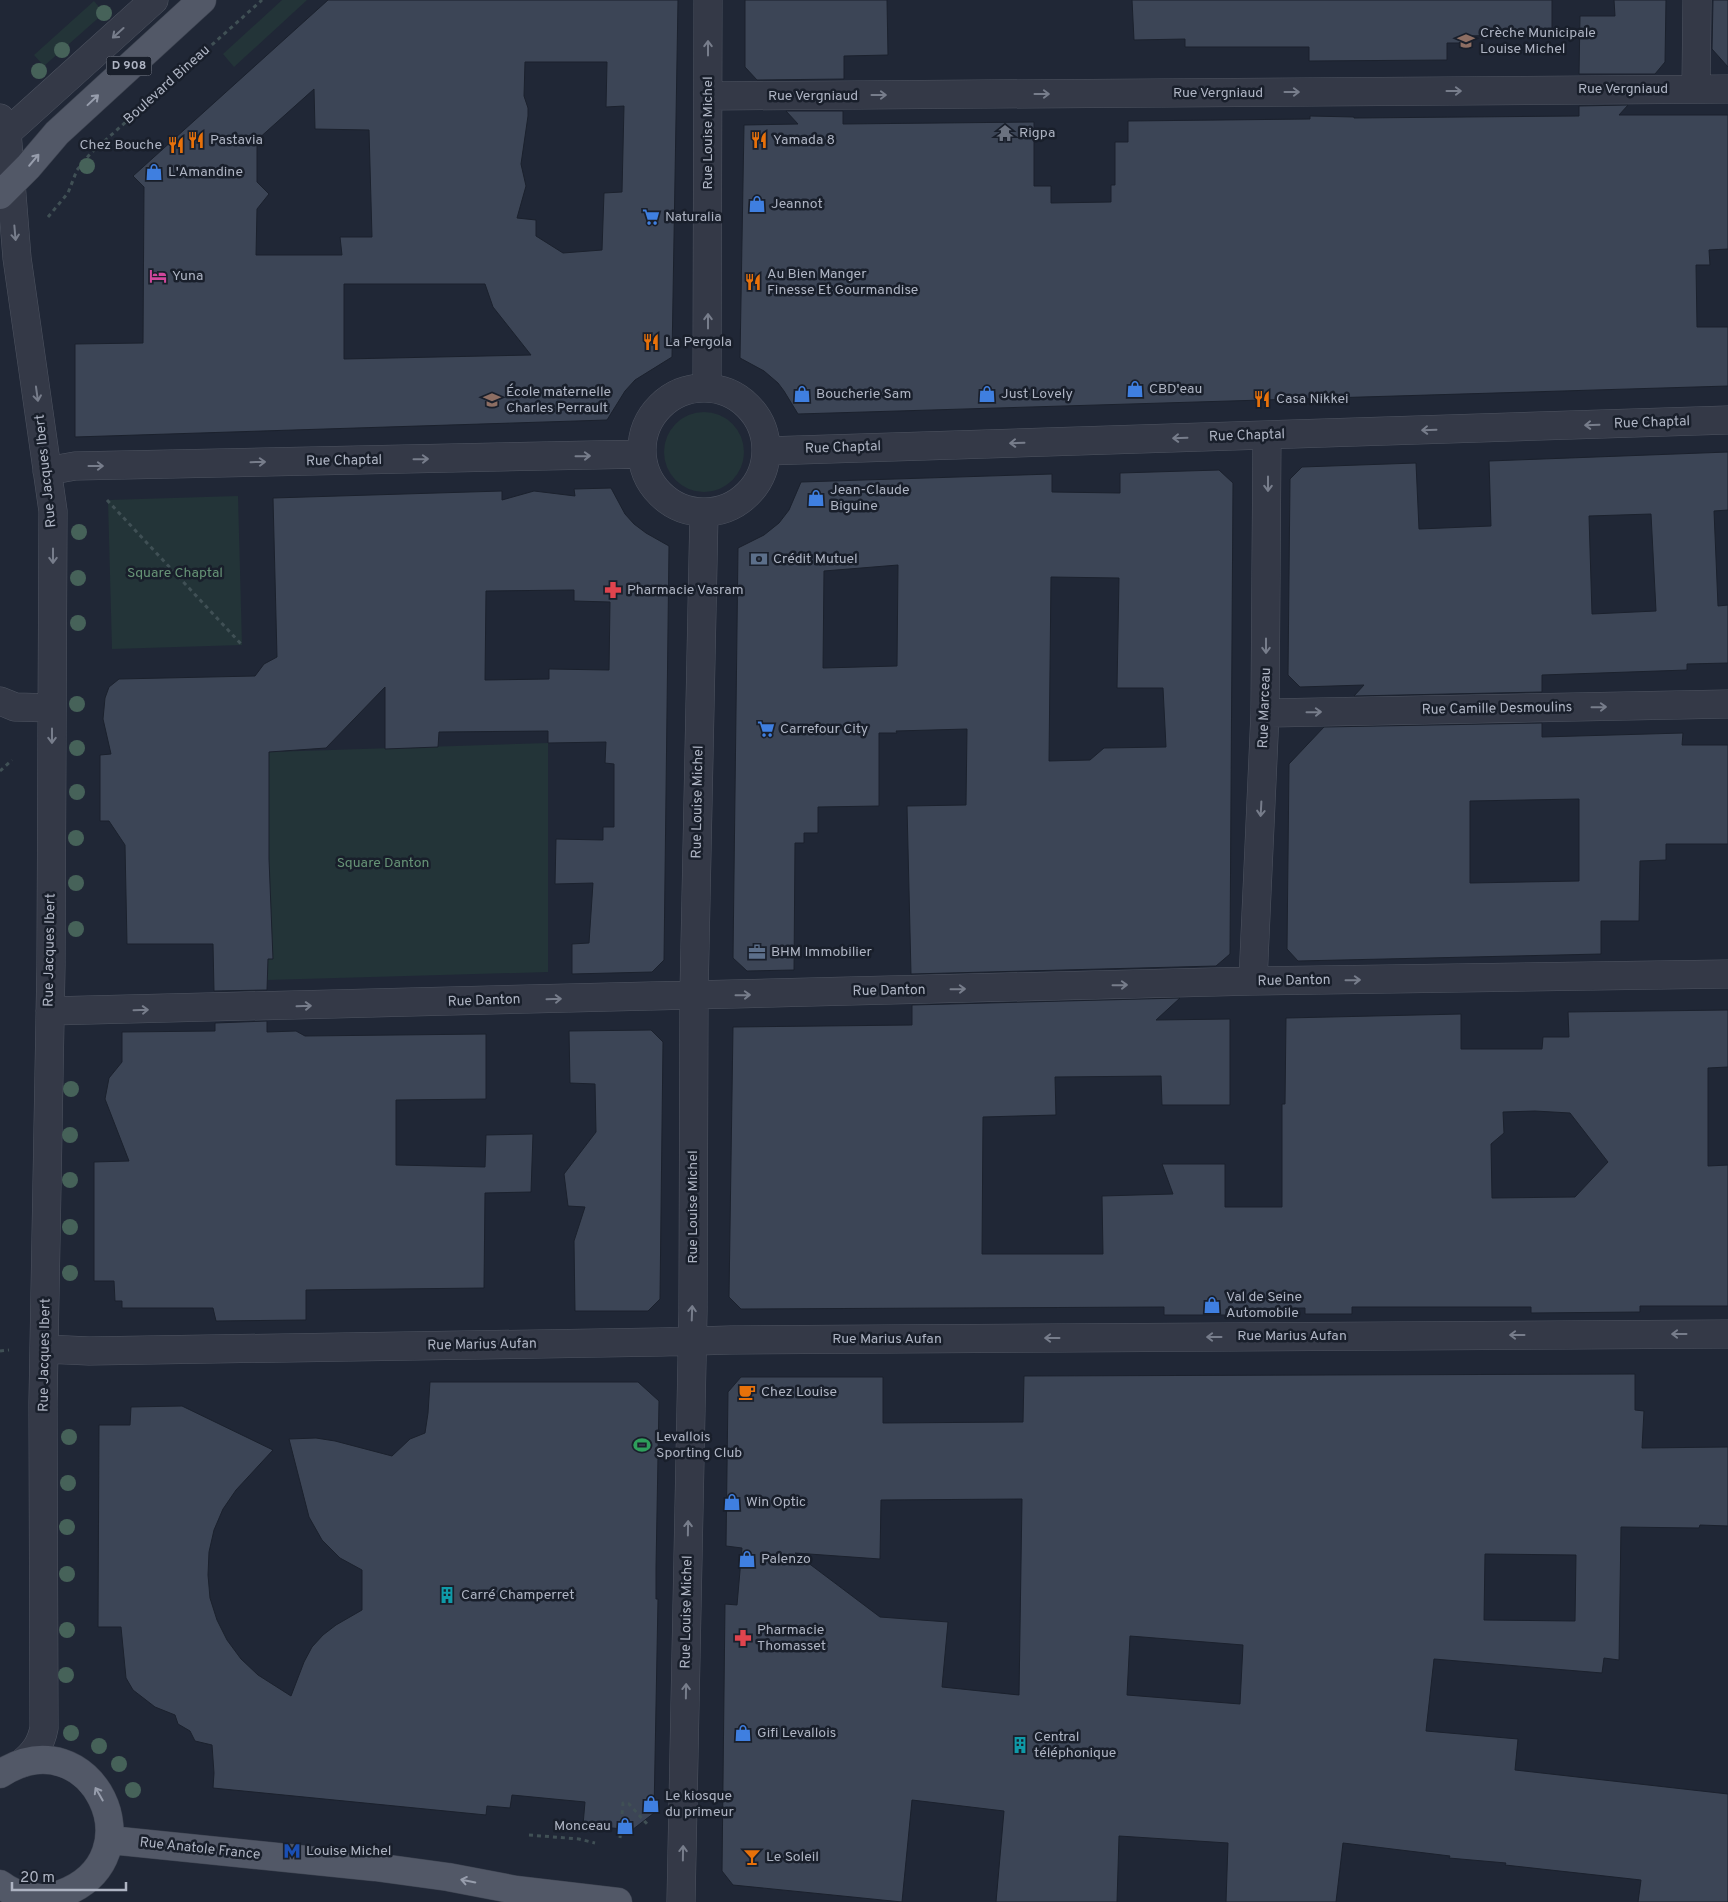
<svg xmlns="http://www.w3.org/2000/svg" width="1728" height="1902" font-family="Overpass,sans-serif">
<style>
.green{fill:#233438}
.building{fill:#3c4556;stroke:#1b212d;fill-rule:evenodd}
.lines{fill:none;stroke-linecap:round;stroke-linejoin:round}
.minor-casing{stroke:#4e5461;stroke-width:29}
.major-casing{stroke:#3d4350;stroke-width:29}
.path{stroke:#405055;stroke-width:3;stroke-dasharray:4 4;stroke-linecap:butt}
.minor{stroke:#343947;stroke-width:28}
.major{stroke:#525867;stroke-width:28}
.tree{fill:#466259}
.oneway{stroke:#777d8b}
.oneway2{stroke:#979dac}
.labels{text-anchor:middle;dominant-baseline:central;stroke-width:5;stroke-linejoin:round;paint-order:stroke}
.shield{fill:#191f2b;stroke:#818795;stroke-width:1}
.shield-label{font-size:12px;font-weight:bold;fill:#aeb4c3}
.poi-label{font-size:14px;fill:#aeb4c3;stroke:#191f2b;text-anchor:start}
.street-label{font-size:14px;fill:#aeb4c3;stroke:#191f2b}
.park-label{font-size:14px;fill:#669376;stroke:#191f2b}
</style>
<rect width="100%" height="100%" fill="#202736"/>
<path class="green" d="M 282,0 L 307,0 L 234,67 L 223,54 Z
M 94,1 L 104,13 L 44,66 L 34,55 Z
M664 452a40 40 0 1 1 80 0a40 40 0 1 1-80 0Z
M 238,496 L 242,645 L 112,649 L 108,500 Z
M 548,743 L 548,972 L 267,980 L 269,752 Z"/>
<path class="building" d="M 328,0 L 678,0 L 672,357 L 635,380 L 625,391 L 607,420 L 75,437 L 75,344 L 143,343 L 144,187 L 133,176 ZM 525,62 L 607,62 L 606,107 L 624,106 L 622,192 L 604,193 L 602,250 L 563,253 L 536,236 L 536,220 L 517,218 L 526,186 L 521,164 L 528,116 L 528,108 L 524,96 ZM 314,89 L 315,129 L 369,130 L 372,237 L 340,237 L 342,255 L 256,255 L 257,209 L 269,194 L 257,182 L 257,140 ZM 344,284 L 485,284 L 493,307 L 531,355 L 344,359 Z
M 745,0 L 887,0 L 888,55 L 844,56 L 844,79 L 757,80 L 745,67 Z
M 1132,0 L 1552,0 L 1552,34 L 1468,36 L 1468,43 L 1447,43 L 1447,60 L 1309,61 L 1309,47 L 1185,47 L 1185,39 L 1134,40 Z
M 1614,0 L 1666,0 L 1665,62 L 1655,74 L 1579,74 L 1580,16 L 1615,16 Z
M 1713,0 L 1728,0 L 1728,67 L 1712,49 Z
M 1628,105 L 1619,115 L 1728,115 L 1728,249 L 1709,250 L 1710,265 L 1696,265 L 1697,327 L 1728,327 L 1728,386 L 798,414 L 784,391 L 778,383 L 764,371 L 740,358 L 744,125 L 798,124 L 786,111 L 843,111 L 843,124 L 1034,122 L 1034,186 L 1051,186 L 1051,203 L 1111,202 L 1111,185 L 1115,185 L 1115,142 L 1128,142 L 1128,121 L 1310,119 L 1310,116 L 1354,117 L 1354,118 L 1579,116 L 1579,106 Z
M 1728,452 L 1728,510 L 1714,511 L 1718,606 L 1728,605 L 1728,663 L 1687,664 L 1687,670 L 1542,675 L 1542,692 L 1354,696 L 1364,685 L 1300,687 L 1288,675 L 1290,479 L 1302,467 L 1416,463 L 1419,529 L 1491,526 L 1489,461 ZM 1651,514 L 1656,611 L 1592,614 L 1589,516 Z
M 1219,470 L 1233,483 L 1230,954 L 1216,966 L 911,974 L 907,806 L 966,805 L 967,729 L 896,731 L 897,733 L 879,733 L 879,806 L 818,807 L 818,833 L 804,833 L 804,843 L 795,843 L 794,970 L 747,971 L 733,958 L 738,548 L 764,535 L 779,523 L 789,510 L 801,482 L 1052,474 L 1052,492 L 1120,493 L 1120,473 ZM 898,565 L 897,666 L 823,668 L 824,571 ZM 1051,577 L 1119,578 L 1117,688 L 1163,688 L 1166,747 L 1104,748 L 1090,760 L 1049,761 Z
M 611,488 L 625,514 L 634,524 L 646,533 L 669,546 L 664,960 L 652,972 L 572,974 L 572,944 L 589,943 L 593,883 L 555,884 L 556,839 L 603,840 L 603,827 L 614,827 L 614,764 L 605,763 L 606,742 L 548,743 L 548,731 L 439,732 L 438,747 L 385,749 L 385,687 L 326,748 L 269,752 L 269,859 L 273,959 L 268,959 L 267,990 L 214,991 L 213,944 L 127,944 L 125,845 L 109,821 L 100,821 L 100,755 L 111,754 L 103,719 L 105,698 L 109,687 L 119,679 L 255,676 L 264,664 L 277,657 L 273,498 L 502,491 L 502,500 L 534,491 L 575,496 L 574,489 ZM 574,590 L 574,601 L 610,602 L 609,670 L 549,669 L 549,679 L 485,680 L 486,591 Z
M 1542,723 L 1542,737 L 1683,733 L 1682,745 L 1728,745 L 1728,844 L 1666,844 L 1666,860 L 1640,861 L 1639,921 L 1601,921 L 1601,954 L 1298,961 L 1287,949 L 1289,764 L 1324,727 ZM 1579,799 L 1579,881 L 1470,883 L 1470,801 Z
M 1180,998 L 1156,1020 L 1230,1019 L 1230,1105 L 1162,1105 L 1161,1076 L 1055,1077 L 1056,1115 L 983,1117 L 982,1254 L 1103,1254 L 1102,1196 L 1173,1194 L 1162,1164 L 1225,1164 L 1225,1207 L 1282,1207 L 1282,1104 L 1285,1104 L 1286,1018 L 1461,1014 L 1461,1049 L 1542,1049 L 1543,1037 L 1569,1037 L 1568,1012 L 1728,1010 L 1728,1067 L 1708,1068 L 1708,1166 L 1728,1165 L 1728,1306 L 1640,1306 L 1640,1312 L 1531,1313 L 1531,1307 L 1352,1307 L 1352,1314 L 1305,1314 L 1305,1308 L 1226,1309 L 1226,1315 L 1164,1315 L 1164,1307 L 741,1309 L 729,1297 L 733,1027 L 912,1025 L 912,1005 ZM 1535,1111 L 1570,1113 L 1608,1162 L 1575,1197 L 1492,1198 L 1491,1144 L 1504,1133 L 1503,1112 Z
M 267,1021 L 267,1032 L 296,1031 L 305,1036 L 486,1034 L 486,1099 L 396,1100 L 396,1165 L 485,1167 L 486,1135 L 533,1134 L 531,1192 L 485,1193 L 484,1288 L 306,1290 L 306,1320 L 216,1321 L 213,1308 L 122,1308 L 122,1301 L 115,1301 L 114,1281 L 94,1281 L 94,1162 L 129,1161 L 105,1099 L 109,1078 L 122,1062 L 122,1032 L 215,1031 L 215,1023 Z
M 651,1030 L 663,1042 L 660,1299 L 648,1311 L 575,1311 L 574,1241 L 585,1207 L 568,1206 L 564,1174 L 596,1132 L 595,1084 L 570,1083 L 569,1031 Z
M 1635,1374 L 1635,1410 L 1644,1411 L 1642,1448 L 1728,1447 L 1728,1526 L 1700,1525 L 1699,1528 L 1621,1527 L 1619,1660 L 1604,1658 L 1602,1673 L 1434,1659 L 1426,1731 L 1518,1739 L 1515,1770 L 1728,1794 L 1728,1902 L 1638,1902 L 1641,1880 L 1505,1865 L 1506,1863 L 1449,1858 L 1450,1856 L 1343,1843 L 1336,1902 L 1226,1902 L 1228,1843 L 1119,1836 L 1117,1902 L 996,1902 L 1004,1811 L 912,1800 L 902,1902 L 733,1885 L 722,1871 L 725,1604 L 737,1605 L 742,1548 L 726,1546 L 728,1392 L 741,1377 L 883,1377 L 883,1423 L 1023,1422 L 1024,1376 ZM 1022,1499 L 1019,1695 L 942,1687 L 948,1622 L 880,1617 L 795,1553 L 880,1559 L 881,1500 ZM 1485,1554 L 1576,1555 L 1575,1621 L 1484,1620 ZM 1130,1636 L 1243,1645 L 1240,1704 L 1127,1695 Z
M 430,1382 L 638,1382 L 659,1401 L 656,1568 L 656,1599 L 658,1599 L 654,1813 L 632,1830 L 583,1825 L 585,1802 L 512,1795 L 510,1808 L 487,1806 L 486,1815 L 213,1788 L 214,1773 L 212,1745 L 195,1741 L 190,1731 L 178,1724 L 175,1715 L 155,1707 L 133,1690 L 126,1678 L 121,1627 L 98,1627 L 99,1425 L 130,1425 L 131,1407 L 182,1406 L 273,1450 L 236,1490 L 223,1509 L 214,1530 L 209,1552 L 208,1575 L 210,1598 L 217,1620 L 227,1640 L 241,1659 L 258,1675 L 291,1696 L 304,1662 L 312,1647 L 323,1635 L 336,1625 L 362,1610 L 362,1570 L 340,1558 L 322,1540 L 309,1517 L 289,1439 L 316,1438 L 335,1441 L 392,1456 L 410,1439 L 425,1433 L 428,1413 Z"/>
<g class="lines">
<g class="minor-casing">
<path id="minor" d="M 1696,89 L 1697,0
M 708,96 L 1728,89
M 0,118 L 7,132 L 17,258 L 53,511 L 51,965 L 43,1403 L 44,1728 C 41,1744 34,1753 22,1763
M 0,139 L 154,0
M 707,387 L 708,0
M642 450a62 62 0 1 1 124 0a62 62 0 1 1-124 0Z
M 767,451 L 1728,420
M 47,471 L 75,466 L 642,454
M 0,701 L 15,707 L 52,708
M 1265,713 L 1728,704
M 1253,981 L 1265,713 L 1267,435
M 50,1011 L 1253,981 L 1728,974
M 45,1349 L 89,1351 L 661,1342 L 731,1340 L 1728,1334
M 681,1902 L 693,1311 L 694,995 L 704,513"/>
</g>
<g class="major-casing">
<path id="major" d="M 0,195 L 28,167 L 57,133 L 202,0
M 0,1774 C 91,1715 160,1858 61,1894 C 41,1902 17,1897 0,1884
M 110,1840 L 375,1867 L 448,1877 L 516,1890 L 618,1902"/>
</g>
<path class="path" d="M 48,217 L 68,193 L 77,170 L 90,154 L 262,0
M 107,500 L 242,645
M 0,771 L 12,760
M 0,1351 L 9,1350
M 529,1835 L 579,1839 L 595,1843
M 620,1838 L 623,1803 L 629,1804 L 648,1825"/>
<use href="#minor" class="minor"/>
<use href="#major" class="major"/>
</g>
<g class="tree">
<circle cx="104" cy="13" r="8"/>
<circle cx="62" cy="50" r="8"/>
<circle cx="39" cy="71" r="8"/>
<circle cx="87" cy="166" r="8"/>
<circle cx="79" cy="532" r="8"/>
<circle cx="78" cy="578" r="8"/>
<circle cx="78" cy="623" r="8"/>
<circle cx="77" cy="704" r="8"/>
<circle cx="77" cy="748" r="8"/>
<circle cx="77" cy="792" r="8"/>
<circle cx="76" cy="838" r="8"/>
<circle cx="76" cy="883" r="8"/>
<circle cx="76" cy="929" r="8"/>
<circle cx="71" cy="1089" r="8"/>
<circle cx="70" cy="1135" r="8"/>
<circle cx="70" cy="1180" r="8"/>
<circle cx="70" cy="1227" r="8"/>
<circle cx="70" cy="1273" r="8"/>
<circle cx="69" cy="1437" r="8"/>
<circle cx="68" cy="1483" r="8"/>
<circle cx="67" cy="1527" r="8"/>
<circle cx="67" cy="1574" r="8"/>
<circle cx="67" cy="1630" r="8"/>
<circle cx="66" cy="1675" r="8"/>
<circle cx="71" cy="1733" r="8"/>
<circle cx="99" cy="1746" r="8"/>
<circle cx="119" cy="1764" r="8"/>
<circle cx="133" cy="1790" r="8"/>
</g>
<defs><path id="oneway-shaft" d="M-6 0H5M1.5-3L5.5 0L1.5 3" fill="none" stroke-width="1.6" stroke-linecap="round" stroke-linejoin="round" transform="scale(1.25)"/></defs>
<g class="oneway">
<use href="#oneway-shaft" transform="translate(118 33) rotate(138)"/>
<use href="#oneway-shaft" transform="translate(708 48) rotate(-90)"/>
<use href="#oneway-shaft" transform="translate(1454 91)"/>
<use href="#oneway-shaft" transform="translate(1292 92)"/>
<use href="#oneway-shaft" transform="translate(1042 94)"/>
<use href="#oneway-shaft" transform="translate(879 95)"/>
<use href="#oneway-shaft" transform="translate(15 233) rotate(85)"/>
<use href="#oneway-shaft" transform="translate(708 321) rotate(-90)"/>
<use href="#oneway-shaft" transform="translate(37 394) rotate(82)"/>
<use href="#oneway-shaft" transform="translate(1592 425) rotate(178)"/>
<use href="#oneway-shaft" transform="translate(1429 430) rotate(178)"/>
<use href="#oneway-shaft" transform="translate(1180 438) rotate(178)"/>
<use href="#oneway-shaft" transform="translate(1017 443) rotate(178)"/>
<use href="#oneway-shaft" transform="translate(583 456) rotate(-1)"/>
<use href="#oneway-shaft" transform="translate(421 459) rotate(-1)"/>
<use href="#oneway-shaft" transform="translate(258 462) rotate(-1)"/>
<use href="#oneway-shaft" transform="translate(96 466)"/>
<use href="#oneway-shaft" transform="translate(1268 484) rotate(90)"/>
<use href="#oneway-shaft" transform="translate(53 556) rotate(90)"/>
<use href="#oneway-shaft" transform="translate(1266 646) rotate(90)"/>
<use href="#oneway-shaft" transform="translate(1599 707) rotate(-1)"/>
<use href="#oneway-shaft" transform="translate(1314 712) rotate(-1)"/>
<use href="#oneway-shaft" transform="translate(52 736) rotate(90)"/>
<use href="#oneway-shaft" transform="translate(1261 809) rotate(93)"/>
<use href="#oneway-shaft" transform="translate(1353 980) rotate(-1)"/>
<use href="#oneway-shaft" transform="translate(1120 985) rotate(-1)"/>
<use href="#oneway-shaft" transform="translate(958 989) rotate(-1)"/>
<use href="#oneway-shaft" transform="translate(743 995) rotate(-1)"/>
<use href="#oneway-shaft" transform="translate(554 999) rotate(-2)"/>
<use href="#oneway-shaft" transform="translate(304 1006) rotate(-2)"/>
<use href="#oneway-shaft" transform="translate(141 1010) rotate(-2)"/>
<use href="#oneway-shaft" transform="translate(692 1313) rotate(-88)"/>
<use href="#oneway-shaft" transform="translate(1679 1334) rotate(180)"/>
<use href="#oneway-shaft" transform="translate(1517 1335) rotate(180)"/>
<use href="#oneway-shaft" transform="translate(1214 1337) rotate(180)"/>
<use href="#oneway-shaft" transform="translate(1052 1338) rotate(180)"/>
<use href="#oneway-shaft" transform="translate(688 1528) rotate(-89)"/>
<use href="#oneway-shaft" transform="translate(686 1691) rotate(-89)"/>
<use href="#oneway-shaft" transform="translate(683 1853) rotate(-89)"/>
</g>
<g class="oneway2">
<use href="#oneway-shaft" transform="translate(93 100) rotate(-43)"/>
<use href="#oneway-shaft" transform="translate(34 160) rotate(-50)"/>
<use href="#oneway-shaft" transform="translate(99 1794) rotate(-120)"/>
<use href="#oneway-shaft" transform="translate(468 1881) rotate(-169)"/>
</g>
<defs>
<g id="school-bare" transform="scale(1.35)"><path d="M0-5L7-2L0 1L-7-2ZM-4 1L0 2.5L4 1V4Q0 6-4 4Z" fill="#8d6e63" stroke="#191f2b" stroke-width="2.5" paint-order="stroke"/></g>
<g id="temple-bare" transform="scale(1.35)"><path d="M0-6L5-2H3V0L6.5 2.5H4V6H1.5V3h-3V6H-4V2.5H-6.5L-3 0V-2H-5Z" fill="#6b7280" stroke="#191f2b" stroke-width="2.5" paint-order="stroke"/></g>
<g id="restaurant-bare" transform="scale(1.35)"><path d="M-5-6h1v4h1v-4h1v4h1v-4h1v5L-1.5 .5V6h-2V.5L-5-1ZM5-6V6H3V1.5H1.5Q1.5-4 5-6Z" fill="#e8710a" stroke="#191f2b" stroke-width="2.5" paint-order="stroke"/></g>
<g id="shop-bare" transform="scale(1.35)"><path d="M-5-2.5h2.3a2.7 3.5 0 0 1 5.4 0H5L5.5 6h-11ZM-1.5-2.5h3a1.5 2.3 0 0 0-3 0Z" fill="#3f7fe0" stroke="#191f2b" stroke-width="2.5" paint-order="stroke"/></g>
<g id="supermarket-bare" transform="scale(1.35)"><path d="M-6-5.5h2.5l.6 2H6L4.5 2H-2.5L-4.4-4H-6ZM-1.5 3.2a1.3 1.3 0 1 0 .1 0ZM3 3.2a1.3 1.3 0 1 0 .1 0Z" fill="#3f7fe0" stroke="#191f2b" stroke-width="2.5" paint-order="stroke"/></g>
<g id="hotel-bare" transform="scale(1.35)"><path d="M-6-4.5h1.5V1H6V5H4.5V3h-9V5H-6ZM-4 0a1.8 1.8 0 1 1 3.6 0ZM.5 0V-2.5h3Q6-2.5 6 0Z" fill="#d1479c" stroke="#191f2b" stroke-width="2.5" paint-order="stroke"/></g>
<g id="bank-bare" transform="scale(1.35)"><path d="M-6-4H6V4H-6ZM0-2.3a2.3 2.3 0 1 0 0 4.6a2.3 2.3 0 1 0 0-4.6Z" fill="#5c6f8a" stroke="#191f2b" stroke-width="2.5" paint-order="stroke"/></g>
<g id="pharmacy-bare" transform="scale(1.35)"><path d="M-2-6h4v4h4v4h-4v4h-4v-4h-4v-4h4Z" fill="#e0444e" stroke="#191f2b" stroke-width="2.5" paint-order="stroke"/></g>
<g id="office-bare" transform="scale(1.35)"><path d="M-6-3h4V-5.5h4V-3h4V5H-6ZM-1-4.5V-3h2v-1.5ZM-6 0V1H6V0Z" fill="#5c6f8a" stroke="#191f2b" stroke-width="2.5" paint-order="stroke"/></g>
<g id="cafe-bare" transform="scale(1.35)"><path d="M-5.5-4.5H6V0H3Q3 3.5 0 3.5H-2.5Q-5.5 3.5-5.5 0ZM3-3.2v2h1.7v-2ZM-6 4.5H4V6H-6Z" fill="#e8710a" stroke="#191f2b" stroke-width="2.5" paint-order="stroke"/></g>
<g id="stadium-bare" transform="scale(1.35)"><path d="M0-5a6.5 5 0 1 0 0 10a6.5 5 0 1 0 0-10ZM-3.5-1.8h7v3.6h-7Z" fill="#2e9e5b" stroke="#191f2b" stroke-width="2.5" paint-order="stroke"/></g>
<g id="building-bare" transform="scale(1.35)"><path d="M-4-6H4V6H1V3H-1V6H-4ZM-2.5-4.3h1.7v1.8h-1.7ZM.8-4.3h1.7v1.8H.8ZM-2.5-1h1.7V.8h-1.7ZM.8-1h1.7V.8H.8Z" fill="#0f9aa8" stroke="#191f2b" stroke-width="2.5" paint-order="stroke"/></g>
<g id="metro-bare" transform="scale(1.35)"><path d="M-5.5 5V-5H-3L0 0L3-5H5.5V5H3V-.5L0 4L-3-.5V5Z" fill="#1a4fb4" stroke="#191f2b" stroke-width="2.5" paint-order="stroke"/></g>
<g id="bar-bare" transform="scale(1.35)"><path d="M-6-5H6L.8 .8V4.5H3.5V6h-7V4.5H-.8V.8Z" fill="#e8710a" stroke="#191f2b" stroke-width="2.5" paint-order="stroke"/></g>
</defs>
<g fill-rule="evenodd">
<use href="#school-bare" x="1466" y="41"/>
<use href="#temple-bare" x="1005" y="133"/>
<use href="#restaurant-bare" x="196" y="140"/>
<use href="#restaurant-bare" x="759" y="140"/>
<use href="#restaurant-bare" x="176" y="145"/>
<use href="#shop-bare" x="154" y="172"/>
<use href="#shop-bare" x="757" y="204"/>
<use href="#supermarket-bare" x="651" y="217"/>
<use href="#hotel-bare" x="158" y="276"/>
<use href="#restaurant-bare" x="753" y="282"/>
<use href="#restaurant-bare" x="651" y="342"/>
<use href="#shop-bare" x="1135" y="389"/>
<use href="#shop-bare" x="802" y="394"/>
<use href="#shop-bare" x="987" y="394"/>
<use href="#restaurant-bare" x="1262" y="399"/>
<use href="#school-bare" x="492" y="400"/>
<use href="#shop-bare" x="816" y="498"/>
<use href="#bank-bare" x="759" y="559"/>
<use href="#pharmacy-bare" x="613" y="590"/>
<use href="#supermarket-bare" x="766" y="729"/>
<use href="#office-bare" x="757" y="952"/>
<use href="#shop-bare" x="1212" y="1305"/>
<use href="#cafe-bare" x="747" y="1392"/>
<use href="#stadium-bare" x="642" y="1445"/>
<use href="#shop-bare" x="732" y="1502"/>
<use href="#shop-bare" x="747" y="1559"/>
<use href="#building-bare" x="447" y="1595"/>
<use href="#pharmacy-bare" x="743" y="1638"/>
<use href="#shop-bare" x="743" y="1733"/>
<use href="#building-bare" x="1020" y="1745"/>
<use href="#shop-bare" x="651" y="1804"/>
<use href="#shop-bare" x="625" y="1826"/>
<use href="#metro-bare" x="292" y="1851"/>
<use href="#bar-bare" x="752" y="1857"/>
</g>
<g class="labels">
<rect class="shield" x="106.5" y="56.5" width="45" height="19" rx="4"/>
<g class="shield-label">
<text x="129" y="66">D 908</text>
</g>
<g class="poi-label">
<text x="1480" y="33">Crèche Municipale<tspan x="1480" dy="16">Louise Michel</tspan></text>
<text x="1019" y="133">Rigpa</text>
<text x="210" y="140">Pastavia</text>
<text x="773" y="140">Yamada 8</text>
<text x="162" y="145" text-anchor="end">Chez Bouche</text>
<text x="168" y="172">L'Amandine</text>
<text x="771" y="204">Jeannot</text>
<text x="665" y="217">Naturalia</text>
<text x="767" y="274">Au Bien Manger<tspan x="767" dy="16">Finesse Et Gourmandise</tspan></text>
<text x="172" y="276">Yuna</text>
<text x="665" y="342">La Pergola</text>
<text x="1149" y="389">CBD'eau</text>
<text x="506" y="392">École maternelle<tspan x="506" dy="16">Charles Perrault</tspan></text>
<text x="816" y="394">Boucherie Sam</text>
<text x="1001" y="394">Just Lovely</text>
<text x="1276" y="399">Casa Nikkei</text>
<text x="830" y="490">Jean-Claude<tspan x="830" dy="16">Biguine</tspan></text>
<text x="773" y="559">Crédit Mutuel</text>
<text x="627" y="590">Pharmacie Vasram</text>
<text x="780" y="729">Carrefour City</text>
<text x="771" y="952">BHM Immobilier</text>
<text x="1226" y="1297">Val de Seine<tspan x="1226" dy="16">Automobile</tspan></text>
<text x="761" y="1392">Chez Louise</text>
<text x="656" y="1437">Levallois<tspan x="656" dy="16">Sporting Club</tspan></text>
<text x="746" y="1502">Win Optic</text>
<text x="761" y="1559">Palenzo</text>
<text x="461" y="1595">Carré Champerret</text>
<text x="757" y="1630">Pharmacie<tspan x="757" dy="16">Thomasset</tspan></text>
<text x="757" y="1733">Gifi Levallois</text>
<text x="1034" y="1737">Central<tspan x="1034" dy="16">téléphonique</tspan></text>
<text x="665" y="1796">Le kiosque<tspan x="665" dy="16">du primeur</tspan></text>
<text x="611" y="1826" text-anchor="end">Monceau</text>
<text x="306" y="1851">Louise Michel</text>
<text x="766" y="1857">Le Soleil</text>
</g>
<g class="street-label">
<text transform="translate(167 85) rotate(-42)">Boulevard Bineau</text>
<text x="1623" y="89">Rue Vergniaud</text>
<text x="1218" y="93">Rue Vergniaud</text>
<text x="813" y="96">Rue Vergniaud</text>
<text transform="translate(708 133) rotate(-90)">Rue Louise Michel</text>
<text transform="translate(1652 423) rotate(-2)">Rue Chaptal</text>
<text transform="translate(1247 436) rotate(-2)">Rue Chaptal</text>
<text transform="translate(843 448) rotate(-2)">Rue Chaptal</text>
<text transform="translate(344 461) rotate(-1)">Rue Chaptal</text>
<text transform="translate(46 471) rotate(-96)">Rue Jacques Ibert</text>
<text transform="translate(1265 708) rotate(-88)">Rue Marceau</text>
<text transform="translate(1497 709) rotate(-1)">Rue Camille Desmoulins</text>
<text transform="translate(698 802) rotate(-89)">Rue Louise Michel</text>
<text transform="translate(50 950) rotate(-89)">Rue Jacques Ibert</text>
<text transform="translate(1294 981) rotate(-1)">Rue Danton</text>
<text transform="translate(889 991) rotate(-1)">Rue Danton</text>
<text transform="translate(484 1001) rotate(-2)">Rue Danton</text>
<text transform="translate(693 1207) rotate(-90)">Rue Louise Michel</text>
<text x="1292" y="1336">Rue Marius Aufan</text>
<text x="887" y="1339">Rue Marius Aufan</text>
<text transform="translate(482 1345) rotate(-1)">Rue Marius Aufan</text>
<text transform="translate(45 1355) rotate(-89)">Rue Jacques Ibert</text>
<text transform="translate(687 1612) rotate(-89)">Rue Louise Michel</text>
<text transform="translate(200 1849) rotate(6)">Rue Anatole France</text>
</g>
<g class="park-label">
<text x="175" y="573">Square Chaptal</text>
<text x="383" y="863">Square Danton</text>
</g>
</g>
<path d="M12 1882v8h114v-8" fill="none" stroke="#aeb4c3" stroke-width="2.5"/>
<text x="20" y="1882" font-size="15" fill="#aeb4c3" stroke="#191f2b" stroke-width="4" paint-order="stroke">20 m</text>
</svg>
